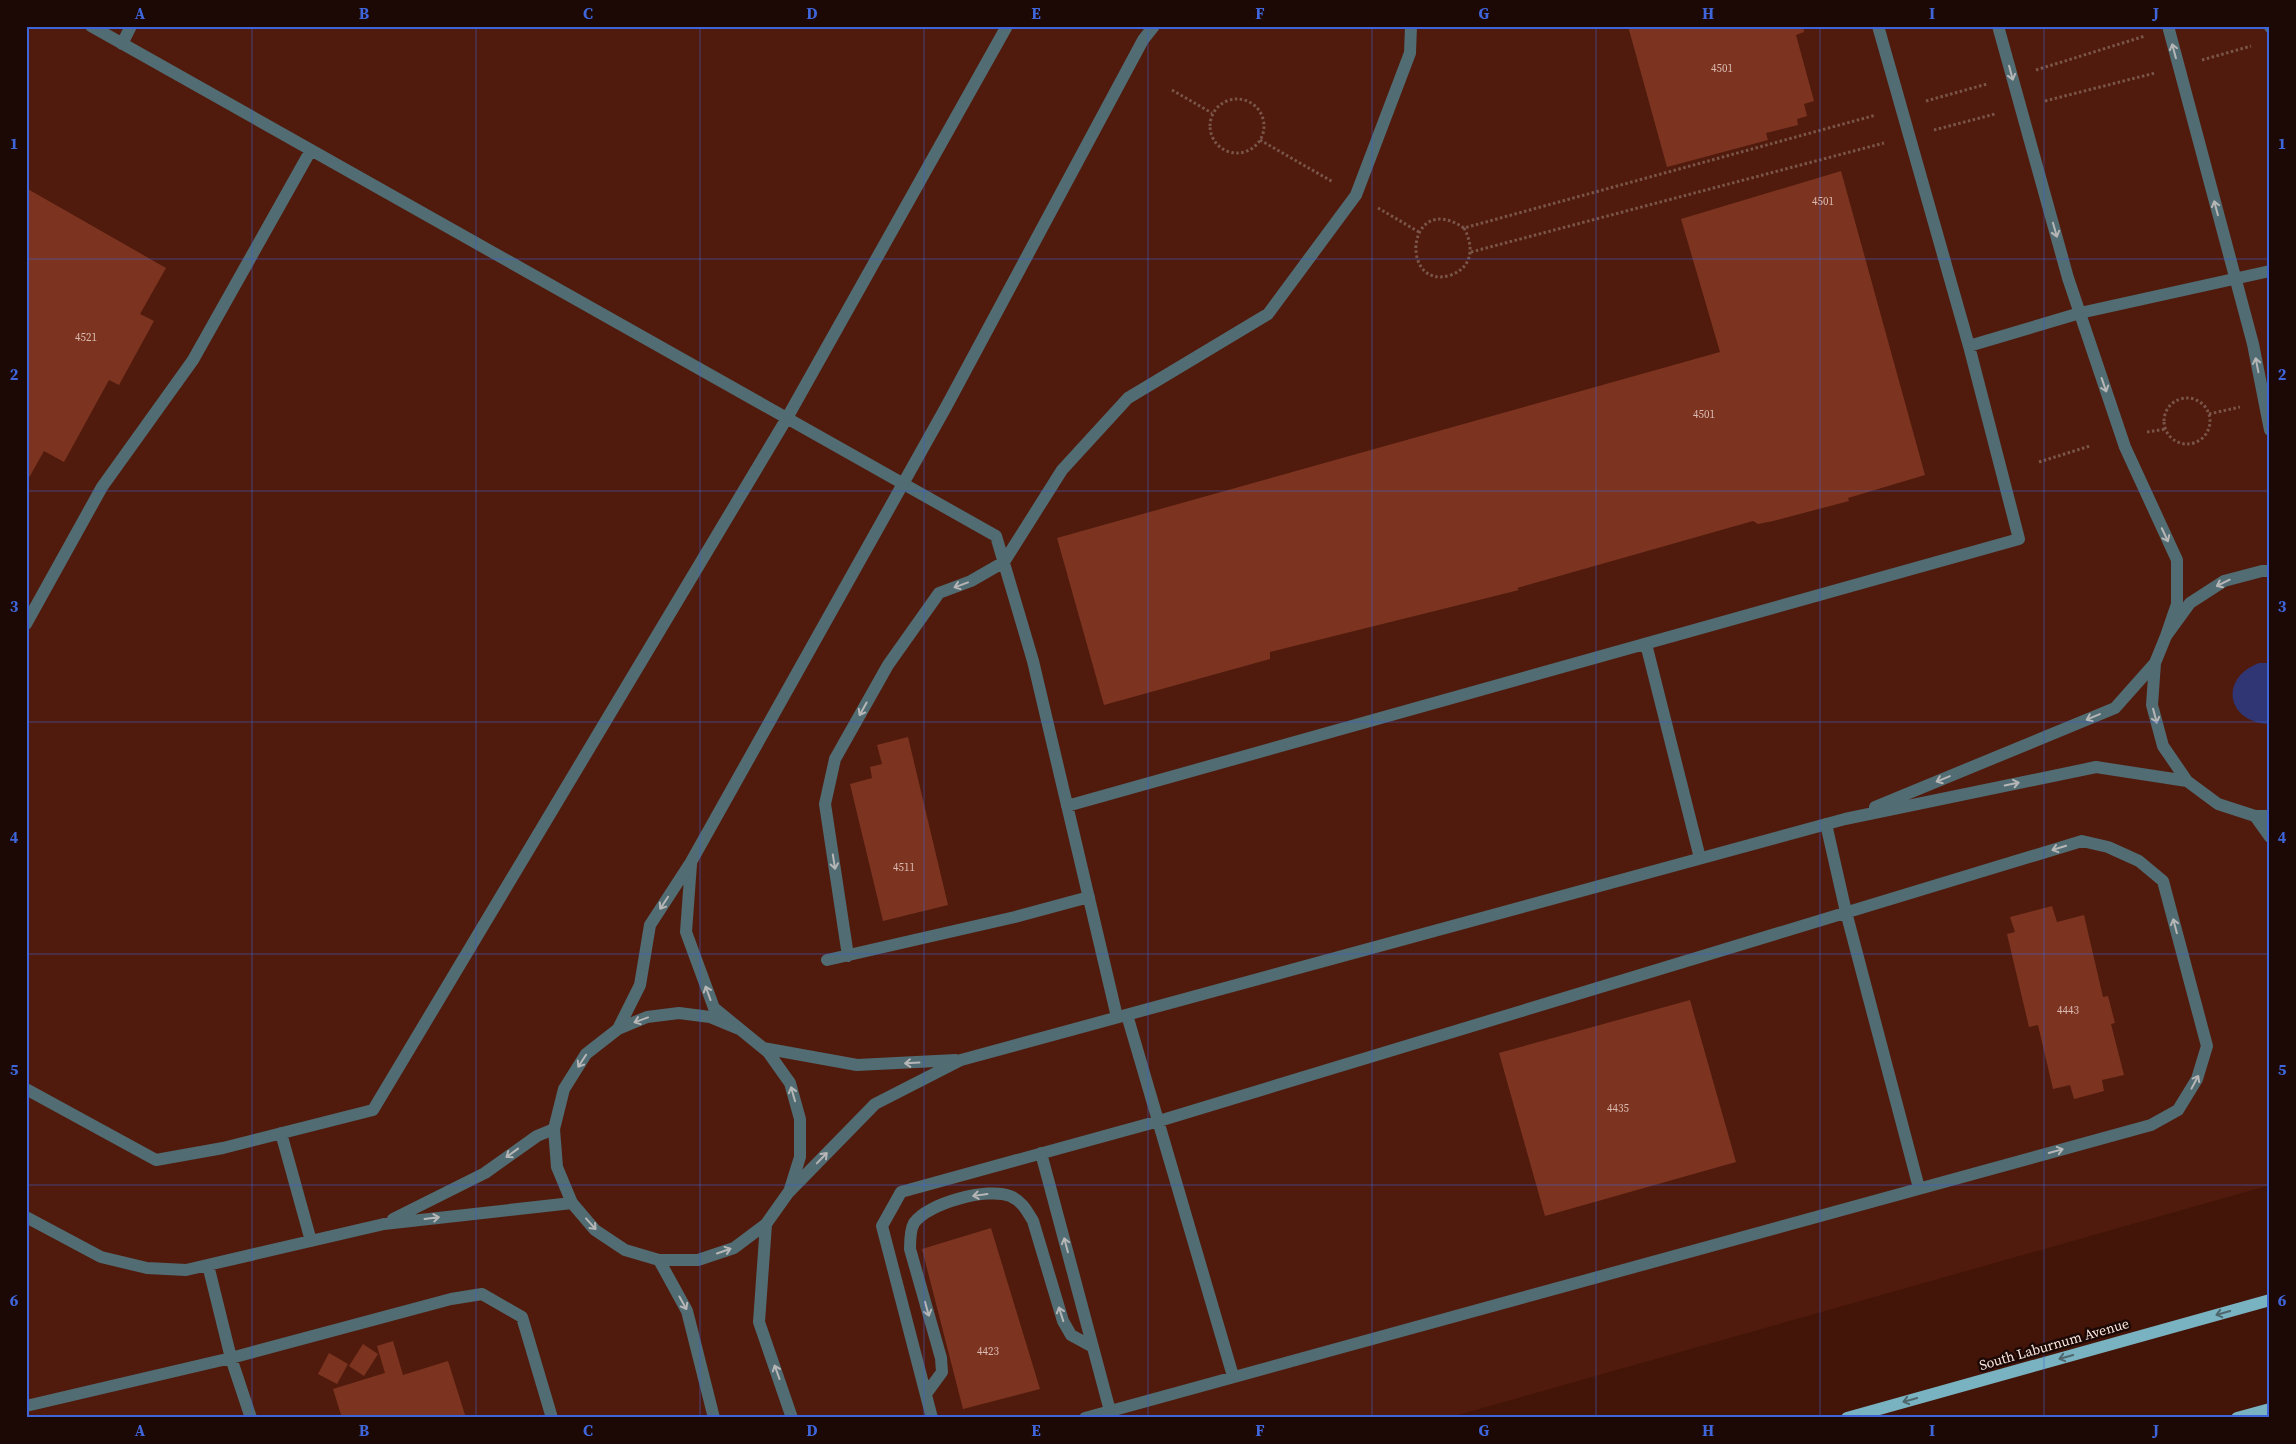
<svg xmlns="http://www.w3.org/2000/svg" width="2296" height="1444" font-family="'Source Serif 4',serif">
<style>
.built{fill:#501b0c}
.water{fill:#303573}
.building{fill:#7c3421}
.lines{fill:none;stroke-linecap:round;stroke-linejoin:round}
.path{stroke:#7a554a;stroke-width:3;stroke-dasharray:2.5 2.5;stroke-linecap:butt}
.service{stroke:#516c73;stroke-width:12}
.minor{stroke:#516c73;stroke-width:12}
.primary{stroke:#79b3c2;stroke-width:12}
.oneway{stroke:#b7b6b6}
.oneway2{stroke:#4f666c}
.grid{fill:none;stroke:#3e65da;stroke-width:1;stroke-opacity:0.55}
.labels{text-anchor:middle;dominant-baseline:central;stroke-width:5;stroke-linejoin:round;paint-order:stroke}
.number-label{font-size:11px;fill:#dbbbb2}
.street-label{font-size:14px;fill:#fbe8e2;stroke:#1c0804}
.neatline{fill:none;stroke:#3e65da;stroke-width:2}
.grid-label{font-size:16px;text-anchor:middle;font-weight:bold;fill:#3e65da}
</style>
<rect width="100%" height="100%" fill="#431508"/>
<path class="built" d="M 26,26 L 2270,26 L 2270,1185 L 1447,1418 L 26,1418 Z"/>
<path class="water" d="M 2259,663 L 2270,663 L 2269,724 C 2226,722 2219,678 2259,663 Z"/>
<path class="building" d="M 1628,26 L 1803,26 L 1804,32 L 1796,35 L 1814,101 L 1804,104 L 1807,116 L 1797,119 L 1798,125 L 1766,133 L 1768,140 L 1667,167 Z
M 1841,171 L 1925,475 L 1848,498 L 1849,501 L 1773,521 L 1758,524 L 1753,521 L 1517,588 L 1519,590 L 1270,652 L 1270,659 L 1104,705 L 1057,538 L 1720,352 L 1681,219 Z
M 26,188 L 166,268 L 140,314 L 154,321 L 119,385 L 109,380 L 64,462 L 44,451 L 26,483 Z
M 908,737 L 948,905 L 883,921 L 850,784 L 872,778 L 870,767 L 882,764 L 877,745 Z
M 2052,906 L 2057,922 L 2084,915 L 2103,997 L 2108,996 L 2115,1023 L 2111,1024 L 2124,1075 L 2102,1080 L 2104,1091 L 2074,1099 L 2070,1085 L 2053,1089 L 2038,1025 L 2029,1027 L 2007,934 L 2015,932 L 2010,917 Z
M 1690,1000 L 1736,1162 L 1545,1216 L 1499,1053 Z
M 991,1228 L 1040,1389 L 963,1409 L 922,1249 Z
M 393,1341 L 403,1375 L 448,1361 L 466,1418 L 342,1418 L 333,1389 L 385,1373 L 377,1346 Z
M 363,1344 L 378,1354 L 364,1376 L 349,1366 Z
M 329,1353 L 348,1364 L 337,1384 L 318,1374 Z"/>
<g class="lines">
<path class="path" d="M 2202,60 L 2251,46
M 2036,70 L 2145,36
M 1172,90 L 1212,113
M1210 126a27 27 0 1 1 54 0a27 27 0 1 1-54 0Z
M 1926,101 L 1987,84
M 2045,101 L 2155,73
M 1934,130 L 1995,114
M 1260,140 L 1333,182
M 1378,208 L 1419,232
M 1464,228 C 1474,246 1473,267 1451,275 C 1399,292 1406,189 1464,228 L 1876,115
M 1471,252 L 1884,143
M2164 421a23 23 0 1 1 46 0a23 23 0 1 1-46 0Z
M 2209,414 L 2240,407
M 2147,432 L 2166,429
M 2039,462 L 2090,446"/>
<path class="service" d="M 91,26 L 996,536 L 1033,661 L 1117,1017
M 2270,26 L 2270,27
M 122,44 L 131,26
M 1969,346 L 2080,313 L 2270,271
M 26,624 L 102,487 L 193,360 L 311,150
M 1646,644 L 1700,858
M 1067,806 L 2019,539 L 1969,346 L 1878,26
M 1826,824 L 1846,912 L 1919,1188
M 848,956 L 825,804 L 835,759 L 888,665 L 939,593 L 971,581 L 1004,562 L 1062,470 L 1128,398 L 1268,314 L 1356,195 L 1410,53 L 1411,26
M 827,960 L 1015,917 L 1089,897
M 1127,1015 L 1233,1376
M 26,1089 L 156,1160 L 223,1148 L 373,1110 L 787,418 L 1007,26
M 281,1133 L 311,1241
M 1041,1153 L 1110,1411
M 26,1217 L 101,1257 L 147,1268 L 186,1270 L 384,1224 L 572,1203
M 393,1219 L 485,1173 L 537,1136 L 554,1129
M 208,1265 L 231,1358 L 451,1299 L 482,1294 L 522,1317 L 552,1418
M 926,1394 L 942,1372 L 941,1358 L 910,1249 C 910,1241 910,1230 914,1223 C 928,1203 988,1187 1010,1196 C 1022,1201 1027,1211 1033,1221 L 1063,1321 L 1071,1335 L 1093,1347
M 26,1406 L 231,1358 L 251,1418
M 932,1418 L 882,1226 L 901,1192 L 1159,1121 L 2082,841 L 2108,847 L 2139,861 L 2163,881 L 2207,1046 L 2197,1079 L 2178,1110 L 2151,1125 L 1085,1418"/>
<path class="minor" d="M 1998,26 L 2068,278 L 2125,447 L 2177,560 L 2177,604 L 2166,636
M 2168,26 L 2253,344 L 2270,430
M 2270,571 L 2262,571 L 2224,581 L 2190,603 L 2166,636 L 2155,663 L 2152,705 L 2163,746 L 2187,781 L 2218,804 L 2255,816 L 2270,816
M 1875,807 L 2115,708 L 2155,663
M 2255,816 L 2270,837
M 691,864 L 686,932 L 714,1008 L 768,1052 L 790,1083 L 800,1119 L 800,1157 L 790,1189
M 618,1029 L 640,985 L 650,925 L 691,862 L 946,407 L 1143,40 L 1154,26
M 739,1029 L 710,1017 L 679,1013 L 647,1017 L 618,1029 L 586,1054 L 564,1089 L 554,1129 L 557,1167 L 572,1203 L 595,1230 L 625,1250 L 659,1260 L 698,1260 L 734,1248 L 766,1224 L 788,1193 L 875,1104 L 961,1060 L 1845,819 L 2096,767 L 2187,781
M 763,1048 L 857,1065 L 956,1060
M 766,1224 L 759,1322 L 792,1418
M 659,1260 L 687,1311 L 714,1418"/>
<path class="primary" d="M 1847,1418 L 2270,1300
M 2237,1418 L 2270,1409"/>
</g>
<defs><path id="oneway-shaft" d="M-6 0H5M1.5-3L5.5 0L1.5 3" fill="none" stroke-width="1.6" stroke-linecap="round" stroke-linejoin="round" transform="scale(1.25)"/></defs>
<g class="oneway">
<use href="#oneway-shaft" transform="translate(2174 51) rotate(-105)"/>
<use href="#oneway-shaft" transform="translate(2011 73) rotate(75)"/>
<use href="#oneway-shaft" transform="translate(2216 208) rotate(-105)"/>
<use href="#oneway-shaft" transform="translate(2055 230) rotate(74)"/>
<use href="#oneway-shaft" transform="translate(2257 365) rotate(-101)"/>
<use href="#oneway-shaft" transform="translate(2104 385) rotate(71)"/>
<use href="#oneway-shaft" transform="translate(2165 535) rotate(65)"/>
<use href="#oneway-shaft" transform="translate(2223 583) rotate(154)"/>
<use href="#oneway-shaft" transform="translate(961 585) rotate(160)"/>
<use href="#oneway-shaft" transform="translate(863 709) rotate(119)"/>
<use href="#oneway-shaft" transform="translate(2155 716) rotate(75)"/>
<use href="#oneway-shaft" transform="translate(2093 717) rotate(157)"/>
<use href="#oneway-shaft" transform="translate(1943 779) rotate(158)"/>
<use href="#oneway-shaft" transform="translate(2012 784) rotate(-12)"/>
<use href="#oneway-shaft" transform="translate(2059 848) rotate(163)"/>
<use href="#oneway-shaft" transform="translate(834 862) rotate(81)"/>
<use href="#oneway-shaft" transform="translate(664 903) rotate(123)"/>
<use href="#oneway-shaft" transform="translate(2175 926) rotate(-105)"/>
<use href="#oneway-shaft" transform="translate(708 993) rotate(-110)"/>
<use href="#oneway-shaft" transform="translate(641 1020) rotate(160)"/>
<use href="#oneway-shaft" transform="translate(582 1061) rotate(123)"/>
<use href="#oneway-shaft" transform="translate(912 1063) rotate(177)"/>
<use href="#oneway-shaft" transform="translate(2195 1082) rotate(-62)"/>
<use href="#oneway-shaft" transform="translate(793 1094) rotate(-106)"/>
<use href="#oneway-shaft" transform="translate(2056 1151) rotate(-15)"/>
<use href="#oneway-shaft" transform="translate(512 1153) rotate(144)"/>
<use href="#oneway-shaft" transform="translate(822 1158) rotate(-46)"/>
<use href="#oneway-shaft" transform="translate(980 1195) rotate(172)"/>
<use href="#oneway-shaft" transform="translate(432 1218) rotate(-7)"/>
<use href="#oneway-shaft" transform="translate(591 1224) rotate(48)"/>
<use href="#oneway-shaft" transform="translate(1066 1245) rotate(-105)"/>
<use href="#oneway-shaft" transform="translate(724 1251) rotate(-19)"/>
<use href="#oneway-shaft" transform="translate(683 1303) rotate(61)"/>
<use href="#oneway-shaft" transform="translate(927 1309) rotate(74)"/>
<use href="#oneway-shaft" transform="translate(1061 1314) rotate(-108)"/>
<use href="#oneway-shaft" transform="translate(777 1372) rotate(-110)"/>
</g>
<g class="oneway2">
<use href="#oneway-shaft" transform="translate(2223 1313) rotate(164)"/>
<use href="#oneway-shaft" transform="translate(2066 1357) rotate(164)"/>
<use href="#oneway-shaft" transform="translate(1910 1400) rotate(164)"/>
</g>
<path class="grid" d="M 252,26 L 252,1418M 476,26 L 476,1418M 700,26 L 700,1418M 924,26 L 924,1418M 1148,26 L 1148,1418M 1372,26 L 1372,1418M 1596,26 L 1596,1418M 1820,26 L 1820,1418M 2044,26 L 2044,1418M 26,259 L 2270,259M 26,491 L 2270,491M 26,722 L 2270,722M 26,954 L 2270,954M 26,1185 L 2270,1185"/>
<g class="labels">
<g class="number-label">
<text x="1722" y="68">4501</text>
<text x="1823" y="201">4501</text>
<text x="86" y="337">4521</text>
<text x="1704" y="414">4501</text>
<text x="904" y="867">4511</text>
<text x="2068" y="1010">4443</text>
<text x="1618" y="1108">4435</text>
<text x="988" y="1351">4423</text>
</g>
<g class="street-label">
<text transform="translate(2054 1344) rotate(-16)">South Laburnum Avenue</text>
</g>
</g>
<rect width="2296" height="1444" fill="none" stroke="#1c0804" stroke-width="55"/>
<rect x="28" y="28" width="2240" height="1388" class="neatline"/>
<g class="grid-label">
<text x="140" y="19">A</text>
<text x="364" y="19">B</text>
<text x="588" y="19">C</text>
<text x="812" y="19">D</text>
<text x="1036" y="19">E</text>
<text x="1260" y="19">F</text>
<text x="1484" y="19">G</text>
<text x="1708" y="19">H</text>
<text x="1932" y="19">I</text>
<text x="2156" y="19">J</text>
<text x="14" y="149">1</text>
<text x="2282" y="149">1</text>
<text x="14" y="380">2</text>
<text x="2282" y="380">2</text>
<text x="14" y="612">3</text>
<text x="2282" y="612">3</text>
<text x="14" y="843">4</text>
<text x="2282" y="843">4</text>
<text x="14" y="1075">5</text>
<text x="2282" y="1075">5</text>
<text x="14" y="1306">6</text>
<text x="2282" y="1306">6</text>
<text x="140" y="1436">A</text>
<text x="364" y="1436">B</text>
<text x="588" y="1436">C</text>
<text x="812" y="1436">D</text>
<text x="1036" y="1436">E</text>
<text x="1260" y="1436">F</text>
<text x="1484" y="1436">G</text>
<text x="1708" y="1436">H</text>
<text x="1932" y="1436">I</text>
<text x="2156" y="1436">J</text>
</g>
</svg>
